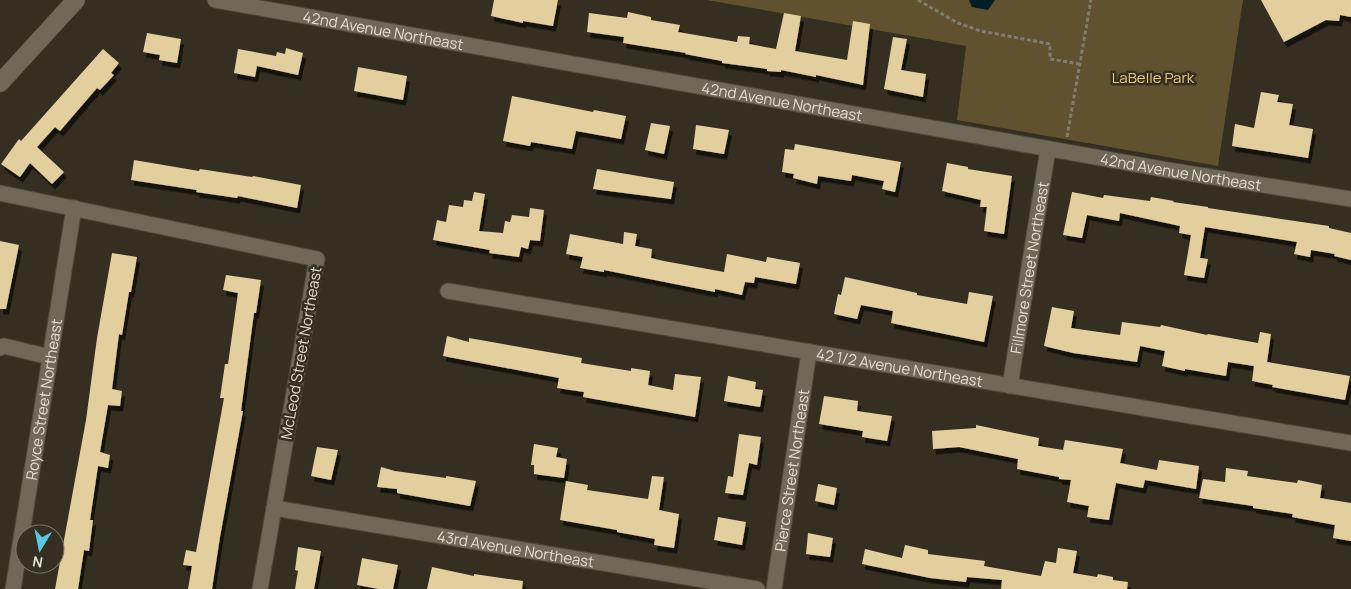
<svg xmlns="http://www.w3.org/2000/svg" width="1351" height="589" font-family="Manrope,sans-serif">
<style>
.green{fill:#60522e}
.water{fill:#001e26}
.building{fill:#e3cf9e;filter:url(#shadow)}
.lines{fill:none;stroke-linecap:round;stroke-linejoin:round}
.minor-casing{stroke:#4f4a3e;stroke-width:17}
.tertiary-casing{stroke:#4f4a3e;stroke-width:19}
.path{stroke:#817c71;stroke-width:3;stroke-dasharray:4 2.5;stroke-linecap:butt}
.minor{stroke:#706959;stroke-width:15}
.tertiary{stroke:#706959;stroke-width:18}
.labels{text-anchor:middle;dominant-baseline:central;stroke-width:5;stroke-linejoin:round;paint-order:stroke}
.street-label{font-size:15px;fill:#e0ddd4;stroke:#352f21}
.park-label{font-size:15px;fill:#e6c87e;stroke:#352f21}
</style>
<defs>
<filter id="shadow"><feDropShadow dx="3" dy="5.5" stdDeviation="0" flood-color="#0009"/></filter>
</defs>
<rect width="100%" height="100%" fill="#352f21"/>
<path class="green" d="M 707,0 L 1243,0 L 1218,166 L 957,120 L 966,46 Z"/>
<path class="water" d="M 969,0 L 995,0 L 988,10 L 972,7 Z"/>
<path class="building" d="M 494,0 L 558,0 L 553,26 L 523,21 L 523,23 L 491,16 Z
M 1261,0 L 1351,0 L 1351,17 L 1340,15 L 1339,21 L 1326,20 L 1284,42 Z
M 628,12 L 651,17 L 651,20 L 680,25 L 678,32 L 737,42 L 738,36 L 750,37 L 749,44 L 776,49 L 784,13 L 801,16 L 795,51 L 847,60 L 853,21 L 870,24 L 863,85 L 816,75 L 816,77 L 781,70 L 781,72 L 767,71 L 767,69 L 722,63 L 722,61 L 685,54 L 686,53 L 623,43 L 624,37 L 587,32 L 589,13 L 627,18 Z
M 147,33 L 181,39 L 177,63 L 159,60 L 160,55 L 143,52 Z
M 893,37 L 907,39 L 901,70 L 926,74 L 923,97 L 884,89 Z
M 286,48 L 303,53 L 298,75 L 257,66 L 255,77 L 234,73 L 238,49 L 276,56 L 277,52 L 285,54 Z
M 103,49 L 119,63 L 111,73 L 114,75 L 100,90 L 97,88 L 60,131 L 55,127 L 37,147 L 64,172 L 52,184 L 30,163 L 20,177 L 1,164 L 19,139 L 21,141 Z
M 358,67 L 407,76 L 403,100 L 354,91 Z
M 1261,92 L 1279,95 L 1277,102 L 1293,104 L 1289,125 L 1313,129 L 1308,158 L 1232,146 L 1235,124 L 1254,128 Z
M 512,96 L 593,112 L 594,110 L 626,116 L 621,139 L 576,131 L 572,149 L 531,142 L 530,146 L 503,141 Z
M 651,123 L 670,126 L 664,154 L 645,150 Z
M 696,125 L 729,130 L 724,154 L 693,149 Z
M 795,144 L 901,162 L 895,192 L 882,189 L 884,181 L 852,175 L 851,181 L 818,176 L 817,184 L 793,178 L 794,174 L 782,172 L 785,149 L 794,150 Z
M 134,160 L 199,171 L 200,169 L 252,177 L 253,176 L 301,185 L 297,208 L 238,196 L 237,198 L 196,192 L 197,190 L 131,180 Z
M 947,163 L 968,167 L 968,169 L 1012,176 L 1004,234 L 984,231 L 987,207 L 980,207 L 981,200 L 942,191 Z
M 597,169 L 674,182 L 671,199 L 593,189 Z
M 474,192 L 485,194 L 479,231 L 503,233 L 505,221 L 510,222 L 512,215 L 529,217 L 530,208 L 544,210 L 540,241 L 530,240 L 528,249 L 521,247 L 519,257 L 489,253 L 490,250 L 433,240 L 437,220 L 446,222 L 449,205 L 463,207 L 464,200 L 472,201 Z
M 1072,192 L 1103,198 L 1104,195 L 1150,201 L 1151,197 L 1174,201 L 1173,202 L 1208,207 L 1208,208 L 1329,226 L 1329,228 L 1351,233 L 1351,260 L 1334,256 L 1335,254 L 1311,250 L 1310,257 L 1294,254 L 1297,242 L 1205,227 L 1200,258 L 1208,259 L 1204,278 L 1184,275 L 1191,235 L 1179,233 L 1180,226 L 1120,213 L 1119,221 L 1087,215 L 1082,238 L 1063,235 Z
M 624,232 L 637,234 L 635,246 L 652,249 L 651,258 L 664,261 L 724,272 L 727,254 L 766,262 L 767,257 L 800,263 L 796,284 L 755,277 L 754,283 L 745,282 L 742,295 L 715,289 L 715,292 L 604,270 L 604,272 L 580,268 L 583,257 L 566,254 L 570,234 L 623,244 Z
M 0,241 L 19,245 L 6,309 L 0,309 Z
M 112,253 L 137,257 L 131,292 L 129,292 L 122,335 L 119,334 L 112,389 L 122,391 L 120,406 L 108,405 L 100,452 L 110,455 L 108,468 L 98,466 L 90,520 L 93,520 L 89,551 L 84,550 L 78,589 L 55,589 L 86,420 L 97,338 Z
M 226,275 L 261,280 L 256,313 L 254,313 L 241,411 L 243,411 L 220,537 L 212,589 L 188,589 L 192,566 L 183,565 L 186,550 L 196,552 L 224,398 L 220,398 L 225,364 L 228,364 L 238,293 L 223,290 Z
M 845,277 L 917,293 L 917,295 L 967,304 L 969,292 L 993,296 L 984,342 L 891,323 L 893,311 L 861,305 L 857,319 L 834,314 L 838,294 L 841,295 Z
M 1052,307 L 1074,311 L 1071,328 L 1120,335 L 1122,322 L 1160,327 L 1161,325 L 1207,335 L 1208,334 L 1258,343 L 1260,332 L 1271,334 L 1267,362 L 1350,376 L 1345,400 L 1272,387 L 1273,385 L 1252,381 L 1254,366 L 1228,362 L 1226,376 L 1185,369 L 1185,371 L 1162,366 L 1165,351 L 1140,346 L 1137,362 L 1073,353 L 1044,346 Z
M 447,336 L 469,342 L 469,338 L 582,358 L 581,363 L 631,371 L 631,368 L 650,371 L 648,385 L 673,390 L 675,374 L 701,377 L 695,417 L 583,397 L 584,392 L 557,388 L 559,378 L 443,356 Z
M 728,376 L 756,382 L 755,389 L 763,390 L 760,407 L 724,401 Z
M 824,396 L 858,401 L 857,411 L 892,416 L 887,441 L 862,437 L 863,431 L 819,424 Z
M 976,425 L 1039,438 L 1038,446 L 1063,450 L 1065,440 L 1123,449 L 1120,463 L 1157,470 L 1159,460 L 1199,466 L 1196,489 L 1145,480 L 1143,488 L 1116,483 L 1109,520 L 1087,517 L 1089,506 L 1067,502 L 1071,480 L 1059,479 L 1059,477 L 1017,469 L 1018,459 L 959,447 L 933,449 L 932,431 L 976,428 Z
M 739,434 L 761,437 L 757,465 L 749,463 L 743,495 L 725,493 L 728,476 L 733,477 Z
M 534,444 L 558,448 L 556,457 L 567,459 L 564,478 L 534,474 L 534,465 L 531,465 Z
M 317,447 L 338,450 L 331,480 L 311,476 Z
M 381,467 L 395,471 L 446,478 L 446,476 L 476,481 L 470,506 L 397,493 L 397,489 L 377,487 Z
M 1226,468 L 1248,471 L 1247,476 L 1297,483 L 1298,480 L 1322,485 L 1320,498 L 1351,503 L 1351,541 L 1333,538 L 1335,525 L 1292,517 L 1293,514 L 1253,508 L 1253,506 L 1199,498 L 1203,479 L 1225,482 Z
M 652,476 L 664,477 L 659,510 L 679,514 L 674,548 L 654,545 L 655,539 L 617,532 L 617,530 L 560,520 L 566,481 L 588,485 L 587,490 L 648,499 Z
M 818,484 L 837,488 L 834,505 L 815,501 Z
M 718,517 L 746,522 L 742,545 L 714,540 Z
M 808,533 L 833,538 L 830,557 L 806,554 Z
M 905,545 L 928,550 L 928,554 L 985,561 L 984,566 L 1041,576 L 1045,561 L 1056,563 L 1058,548 L 1077,551 L 1073,573 L 1097,577 L 1098,574 L 1113,577 L 1113,580 L 1128,582 L 1127,589 L 1001,589 L 1002,580 L 967,577 L 966,582 L 930,578 L 862,564 L 865,549 L 902,558 Z
M 298,547 L 321,551 L 314,589 L 295,589 L 298,571 L 295,570 Z
M 362,558 L 398,565 L 393,589 L 379,589 L 357,585 Z
M 432,567 L 474,576 L 474,574 L 523,581 L 522,589 L 427,589 Z"/>
<g class="lines">
<g class="minor-casing">
<g id="minor">
<path id="s1" d="M 215,0 L 1168,170 L 1351,199"/>
<path d="M 0,193 L 317,259 L 260,589"/>
<path id="s2" d="M 448,291 L 1351,443"/>
<path d="M 0,348 L 4,346 L 50,357"/>
<path id="s3" d="M 1010,386 L 1048,149"/>
<path id="s4" d="M 274,508 L 757,589"/>
<path id="s5" d="M 13,589 L 74,208"/>
<path id="s6" d="M 774,589 L 809,352"/>
</g>
</g>
<g class="tertiary-casing">
<path id="tertiary" d="M 0,83 L 76,0"/>
</g>
<path class="path" d="M 918,0 L 958,23 L 981,31 L 1050,44 L 1050,59 L 1080,64
M 1067,137 L 1091,0"/>
<use href="#minor" class="minor"/>
<use href="#tertiary" class="tertiary"/>
</g>
<g class="labels">
<g class="street-label">
<text stroke="none"><textPath href="#s1" startOffset="171">42nd Avenue Northeast</textPath></text>
<text stroke="none"><textPath href="#s1" startOffset="576">42nd Avenue Northeast</textPath></text>
<text stroke="none"><textPath href="#s1" startOffset="981">42nd Avenue Northeast</textPath></text>
<text stroke="none"><textPath href="#s3" startOffset="120">Fillmore Street Northeast</textPath></text>
<text transform="translate(301 353) rotate(-80)">McLeod Street Northeast</text>
<text stroke="none"><textPath href="#s2" startOffset="458">42 1/2 Avenue Northeast</textPath></text>
<text stroke="none"><textPath href="#s5" startOffset="192">Royce Street Northeast</textPath></text>
<text stroke="none"><textPath href="#s6" startOffset="120">Pierce Street Northeast</textPath></text>
<text stroke="none"><textPath href="#s4" startOffset="245">43rd Avenue Northeast</textPath></text>
</g>
<g class="park-label">
<text x="1153" y="77">LaBelle Park</text>
</g>
</g>
<g transform="translate(40 549) rotate(190)"><circle r="24" fill="#352f21" stroke="#797569"/>
<path d="M0-4L9 19L0 12L-9 19Z" fill="#59c8e4"/>
<text y="-8" font-size="14" font-weight="bold" text-anchor="middle" fill="#e0ddd4">N</text>
</g>
</svg>
